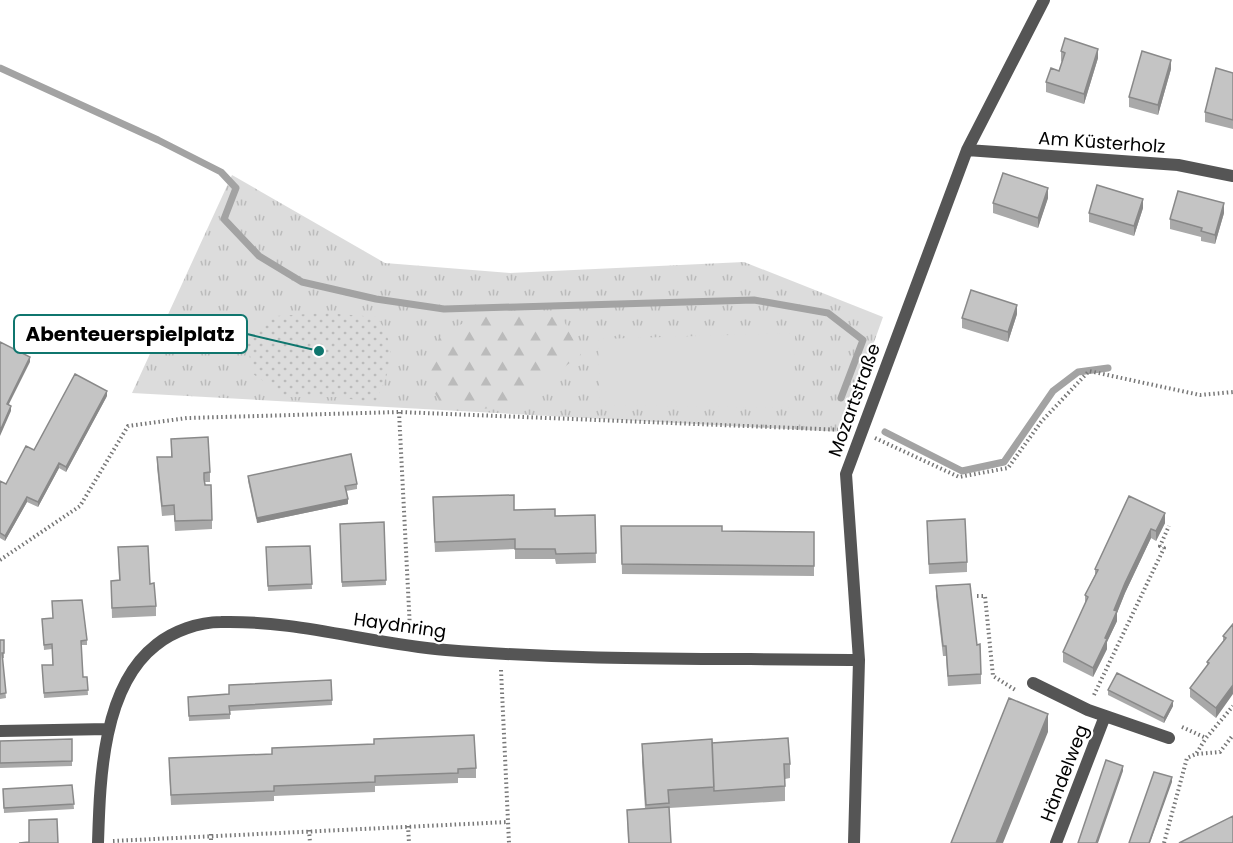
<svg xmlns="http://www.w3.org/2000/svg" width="1233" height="843" font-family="Poppins,sans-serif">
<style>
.grass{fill:url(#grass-tufts)}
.forest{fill:url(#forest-firs)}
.park{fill:url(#park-dots)}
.pitch{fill:#dcdcdc}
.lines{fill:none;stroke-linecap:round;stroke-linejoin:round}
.stream{stroke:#a3a3a3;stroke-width:7}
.path{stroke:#777;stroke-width:4;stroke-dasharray:1.5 3;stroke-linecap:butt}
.street{stroke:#555;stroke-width:12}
.wall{fill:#a9a9a9}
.shaded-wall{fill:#898989}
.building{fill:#c4c4c4;stroke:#898989;stroke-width:1.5}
.labels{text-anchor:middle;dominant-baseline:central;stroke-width:4.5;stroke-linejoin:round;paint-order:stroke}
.street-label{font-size:18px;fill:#000;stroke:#fff}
.leader{fill:none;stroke:#0f766e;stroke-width:2}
.callout-dot{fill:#0f766e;stroke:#fff;stroke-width:2}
.callout{fill:#fff;stroke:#0f766e;stroke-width:2}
.callout-label{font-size:20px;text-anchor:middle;font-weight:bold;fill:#000}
</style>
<defs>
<pattern id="grass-tufts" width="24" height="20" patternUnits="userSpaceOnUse" patternTransform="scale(1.5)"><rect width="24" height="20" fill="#dcdcdc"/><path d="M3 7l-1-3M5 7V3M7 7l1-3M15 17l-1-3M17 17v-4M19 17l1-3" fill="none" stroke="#bbb"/></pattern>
<pattern id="forest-firs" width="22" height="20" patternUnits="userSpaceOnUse" patternTransform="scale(1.5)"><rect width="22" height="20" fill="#dcdcdc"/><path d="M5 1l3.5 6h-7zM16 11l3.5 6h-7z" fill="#bbb"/></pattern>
<pattern id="park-dots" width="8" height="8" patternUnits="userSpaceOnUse" patternTransform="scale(1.5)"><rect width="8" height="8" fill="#dcdcdc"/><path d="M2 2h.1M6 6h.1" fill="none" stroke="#bbb" stroke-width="1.8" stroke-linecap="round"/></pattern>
</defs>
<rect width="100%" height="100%" fill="#fff"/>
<path class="grass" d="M 232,175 L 385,263 L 510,273 L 744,262 L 883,317 L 842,432 L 132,393 Z"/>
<path class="forest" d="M 494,314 L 562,317 L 581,355 L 511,405 L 475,410 L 441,403 L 434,392 L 427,356 L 446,329 Z"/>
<path class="park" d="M 325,313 L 377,317 C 400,352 390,369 375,403 L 338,397 L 287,397 L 253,374 L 246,338 L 276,316 Z"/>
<path class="pitch" d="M 795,333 L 794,408 L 600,405 L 598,339 Z"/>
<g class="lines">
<path class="stream" d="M 0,68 L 158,140 L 221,172 L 236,188 L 224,219 L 259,256 L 302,282 L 376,299 L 444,309 L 754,300 L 828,313 L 863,340 L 841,398
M 885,432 L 962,471 L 1004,462 L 1053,391 L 1078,372 L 1108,368"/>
<path class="path" d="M 399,412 L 410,629
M 875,438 L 959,477 L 1008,468 L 1041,422 L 1089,371 L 1200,395 L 1233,392
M 0,560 L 80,506 L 128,426 L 187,418 L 399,412 L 845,430
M 977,596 L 985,596 L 993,676 L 1017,691
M 501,670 L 509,843
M 1094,695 L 1164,548 L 1160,546 L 1169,526
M 1182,727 L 1206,738 L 1233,706
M 1197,754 L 1220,752 L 1233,735
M 408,826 L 409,843
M 309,830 L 310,843
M 211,834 L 211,843
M 113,841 L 508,822
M 1164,843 L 1187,758 L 1196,754 L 1206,738"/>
<path class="street" d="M 967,150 L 1178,165 L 1233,176
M 1033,683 L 1088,710 L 1169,738
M 0,731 L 108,729
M 98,843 C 100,780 102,687 156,645 C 173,631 199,622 221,622 C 297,620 371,644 446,650 C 583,661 722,658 859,660
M 854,843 L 859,660 L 846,474 L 967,150 L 1044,0
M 1056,843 L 1105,716"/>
</g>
<path class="wall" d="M 1061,51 L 1098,58 L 1084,104 L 1046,92 L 1046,82 L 1059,71 L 1062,62 L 1061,61 Z
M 1171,69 L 1158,115 L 1129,107 L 1129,97 Z
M 1233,73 L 1233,129 L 1205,122 L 1205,112 Z
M 1048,198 L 1038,228 L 993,213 L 993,203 Z
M 1143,208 L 1134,236 L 1089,222 L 1089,213 Z
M 1224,213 L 1215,244 L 1201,241 L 1201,237 L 1170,229 L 1170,219 Z
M 1017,314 L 1008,342 L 962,328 L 962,318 Z
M 107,396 L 66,472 L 59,468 L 38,507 L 27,502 L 5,541 L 0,538 L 0,481 L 6,484 L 34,450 Z
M 171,439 L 210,472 L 210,482 L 205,482 L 212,520 L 212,529 L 175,531 L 174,515 L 162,516 L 157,467 L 157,457 L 171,457 Z
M 248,476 L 357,484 L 357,489 L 346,491 L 348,504 L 257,523 L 248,481 Z
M 1129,496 L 1165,523 L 1156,541 L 1151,538 L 1125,593 L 1117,613 L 1117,621 L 1107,642 L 1107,649 L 1093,677 L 1063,662 L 1063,652 L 1085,604 L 1085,595 L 1095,575 L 1095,569 Z
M 433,507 L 514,510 L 555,516 L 595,515 L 596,563 L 556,564 L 555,559 L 515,559 L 515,549 L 435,552 Z
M 927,521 L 967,562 L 967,572 L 929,574 Z
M 384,522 L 386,585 L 342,587 L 340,524 Z
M 621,526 L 722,531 L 814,532 L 814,576 L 622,574 Z
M 310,546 L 312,589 L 268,591 L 266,547 Z
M 118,547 L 150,584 L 156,606 L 156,616 L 112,618 L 111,581 L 119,580 Z
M 936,586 L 977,645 L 981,674 L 981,684 L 948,686 L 946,656 L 943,656 L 936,596 Z
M 42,619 L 87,640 L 87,645 L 81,645 L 83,677 L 87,677 L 88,695 L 44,698 L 42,665 L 53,665 L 52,649 L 44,650 Z
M 1233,624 L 1216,718 L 1190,697 L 1190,688 L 1207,666 L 1207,662 L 1223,641 L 1223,636 Z
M 0,640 L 4,640 L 4,658 L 2,658 L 6,698 L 0,699 Z
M 331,680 L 332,705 L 230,711 L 230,719 L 189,721 L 188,697 L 229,694 Z
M 1108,690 L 1173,706 L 1164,723 L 1108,695 Z
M 72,739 L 72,766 L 0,768 L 0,741 Z
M 642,744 L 790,764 L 790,778 L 785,779 L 785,801 L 669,808 L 671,843 L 628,843 L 627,810 L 645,809 L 642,762 Z
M 169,768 L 476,768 L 476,778 L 458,778 L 458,783 L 375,786 L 375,792 L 274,796 L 274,801 L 171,805 Z
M 72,785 L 74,809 L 4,813 L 3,789 Z"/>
<path class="shaded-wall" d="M 1098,49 L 1098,58 L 1084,104 L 1084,94 Z
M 1171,60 L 1171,69 L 1158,115 L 1158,105 Z
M 1048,188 L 1048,198 L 1038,228 L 1038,218 Z
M 1143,199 L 1143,208 L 1134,236 L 1134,226 Z
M 1224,203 L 1224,213 L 1215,244 L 1215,235 Z
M 1017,305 L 1017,314 L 1008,342 L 1008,332 Z
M 30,357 L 30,362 L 7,408 L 7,404 Z
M 107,391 L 107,396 L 66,472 L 66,467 Z
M 11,406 L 11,411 L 0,436 L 0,431 Z
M 59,463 L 59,468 L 38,507 L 38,502 Z
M 27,497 L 27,502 L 5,541 L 5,536 Z
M 348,499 L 348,504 L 257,523 L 257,518 Z
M 1165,513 L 1165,523 L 1156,541 L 1156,531 Z
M 1151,529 L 1151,538 L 1125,593 L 1117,613 L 1117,621 L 1107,642 L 1107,649 L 1093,677 L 1093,668 L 1114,610 L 1125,583 Z
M 1233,685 L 1233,694 L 1216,718 L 1216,708 Z
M 1173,701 L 1173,706 L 1164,723 L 1164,718 Z
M 1048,714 L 1048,732 L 1003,843 L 996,843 Z
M 1123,766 L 1123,771 L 1098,843 L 1096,843 Z
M 1172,777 L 1172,782 L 1150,843 L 1149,843 Z"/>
<path class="building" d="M 1065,38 L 1098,49 L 1084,94 L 1046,82 L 1051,68 L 1059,71 L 1065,53 L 1061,51 Z
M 1142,51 L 1171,60 L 1158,105 L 1129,97 Z
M 1216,68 L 1233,73 L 1233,120 L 1205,112 Z
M 1003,173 L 1048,188 L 1038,218 L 993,203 Z
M 1097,185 L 1143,199 L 1134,226 L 1089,213 Z
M 1178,191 L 1224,203 L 1215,235 L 1201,231 L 1202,228 L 1170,219 Z
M 971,290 L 1017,305 L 1008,332 L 962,318 Z
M 0,342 L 30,357 L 7,404 L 11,406 L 0,431 Z
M 75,374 L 107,391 L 66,467 L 59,463 L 38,502 L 27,497 L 5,536 L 0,533 L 0,481 L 6,484 L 26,446 L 34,450 Z
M 208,437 L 210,472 L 204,473 L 204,479 L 205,485 L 211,485 L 212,520 L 175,521 L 174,505 L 162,506 L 157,457 L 172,457 L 171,439 Z
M 351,454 L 357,484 L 345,486 L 348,499 L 257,518 L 248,476 Z
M 514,495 L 514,510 L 555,509 L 555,516 L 595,515 L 596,553 L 556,554 L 555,549 L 515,549 L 515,539 L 435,542 L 433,497 Z
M 1129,496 L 1165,513 L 1156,531 L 1151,529 L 1125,583 L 1114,610 L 1117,611 L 1105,638 L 1107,639 L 1093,668 L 1063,652 L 1088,597 L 1085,595 L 1098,570 L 1095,569 Z
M 965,519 L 967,562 L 929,564 L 927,521 Z
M 384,522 L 386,580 L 342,582 L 340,524 Z
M 621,526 L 722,526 L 722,531 L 814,532 L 814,566 L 622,564 Z
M 148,546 L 150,584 L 154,583 L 156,606 L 112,608 L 111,581 L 120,580 L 118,547 Z
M 310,546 L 312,584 L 268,586 L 266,547 Z
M 970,584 L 977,645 L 980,644 L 981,674 L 948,676 L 946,646 L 943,646 L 936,586 Z
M 82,600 L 87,640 L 81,641 L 83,677 L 87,677 L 88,690 L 44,693 L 42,665 L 53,665 L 52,644 L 44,645 L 42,619 L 53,618 L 52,601 Z
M 1233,624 L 1233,685 L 1216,708 L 1190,688 L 1209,663 L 1207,662 L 1226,638 L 1223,636 Z
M 0,640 L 4,640 L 4,653 L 2,653 L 6,693 L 0,694 Z
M 1117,673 L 1173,701 L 1164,718 L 1108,690 Z
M 331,680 L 332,700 L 229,706 L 230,714 L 189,716 L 188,697 L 229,694 L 229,685 Z
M 1009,698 L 1048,714 L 996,843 L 951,843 Z
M 474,735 L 476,768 L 458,769 L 458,773 L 375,776 L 375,782 L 274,786 L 274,791 L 171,795 L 169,758 L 272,754 L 272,748 L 374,744 L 374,739 Z
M 788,738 L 790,764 L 784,764 L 785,786 L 714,791 L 712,743 Z
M 72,739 L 72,761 L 0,763 L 0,741 Z
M 712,739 L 714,787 L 668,790 L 669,803 L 646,805 L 642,744 Z
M 1106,760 L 1123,766 L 1096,843 L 1078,843 Z
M 1154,772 L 1172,777 L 1149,843 L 1129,843 Z
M 72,785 L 74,804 L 4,808 L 3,789 Z
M 669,807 L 671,843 L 629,843 L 627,810 Z
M 1233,816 L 1233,843 L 1179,843 Z
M 57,819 L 58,843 L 19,843 L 29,842 L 29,820 Z"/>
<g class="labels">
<g class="street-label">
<text transform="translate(1102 142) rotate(4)">Am Küsterholz</text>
<text transform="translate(854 400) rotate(-70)">Mozartstraße</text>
<text transform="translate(400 625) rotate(8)">Haydnring</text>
<text transform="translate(1064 773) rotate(-69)">Händelweg</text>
</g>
</g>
<path class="leader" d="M319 351L247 334"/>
<circle class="callout-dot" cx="319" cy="351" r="6"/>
<rect class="callout" x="14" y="315" width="233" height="38" rx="6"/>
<g class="callout-label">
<text x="130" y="341">Abenteuerspielplatz</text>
</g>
</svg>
